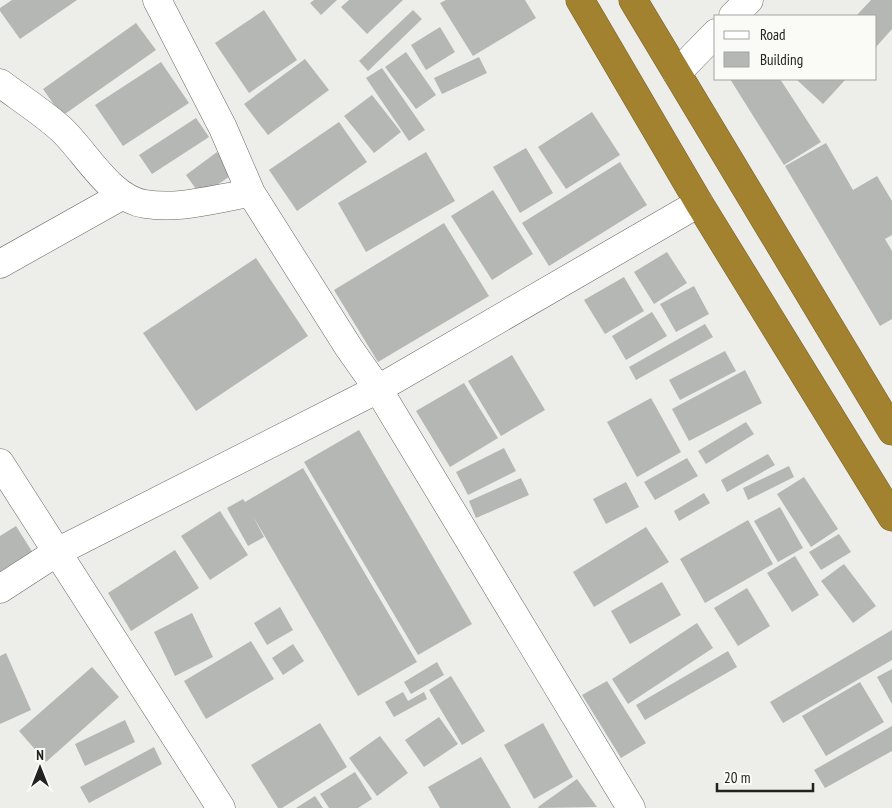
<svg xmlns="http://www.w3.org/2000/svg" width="892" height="808" font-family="'PT Sans Narrow',sans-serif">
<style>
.building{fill:#b5b7b4}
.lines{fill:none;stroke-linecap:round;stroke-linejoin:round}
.minor-casing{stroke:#686966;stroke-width:29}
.highway-casing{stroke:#76602a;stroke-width:29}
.minor{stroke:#fff;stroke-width:28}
.highway{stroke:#a3822f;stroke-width:28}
</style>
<rect width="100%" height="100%" fill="#ededea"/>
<path class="building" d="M 12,0 L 77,0 L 20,39 L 0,11 L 0,8 Z
M 314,0 L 337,0 L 321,15 L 310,3 Z
M 349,0 L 403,0 L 367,34 L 341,7 Z
M 446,0 L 525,0 L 536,18 L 473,56 L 440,3 Z
M 871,0 L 892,0 L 892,29 L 876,47 L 876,16 L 856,16 Z
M 264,10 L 297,60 L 249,93 L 215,43 Z
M 413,10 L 422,19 L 368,71 L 359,61 Z
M 136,23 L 156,50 L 62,116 L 43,89 Z
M 440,27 L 455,52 L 426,70 L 411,45 Z
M 406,52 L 436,95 L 416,109 L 385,67 Z
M 479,57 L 487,73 L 442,94 L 434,78 Z
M 305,59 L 329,90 L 268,135 L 244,104 Z
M 161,62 L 189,103 L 123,146 L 95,105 Z
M 382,68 L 425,130 L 409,141 L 366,78 Z
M 730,79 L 780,79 L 821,142 L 784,165 Z
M 799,79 L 846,79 L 823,104 L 797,80 Z
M 372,95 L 401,132 L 374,153 L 344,116 Z
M 592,112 L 620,155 L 566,189 L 538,147 Z
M 196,118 L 209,137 L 152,174 L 139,155 Z
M 339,122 L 367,162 L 297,211 L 269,170 Z
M 826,143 L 853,190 L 877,176 L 892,201 L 892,235 L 885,239 L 892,251 L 892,319 L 880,326 L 785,166 Z
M 526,148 L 553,193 L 520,213 L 493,167 Z
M 217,152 L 233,174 L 201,196 L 186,175 Z
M 426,152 L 455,201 L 366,252 L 338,203 Z
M 620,162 L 647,205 L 549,266 L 522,223 Z
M 493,190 L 533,254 L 492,280 L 451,216 Z
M 444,223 L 489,296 L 378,362 L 334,290 Z
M 667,252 L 687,283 L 654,304 L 634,272 Z
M 256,258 L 308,336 L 196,411 L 143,333 Z
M 624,277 L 644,311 L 605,334 L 584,300 Z
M 694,286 L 709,314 L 676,332 L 660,304 Z
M 652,312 L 667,336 L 626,360 L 612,336 Z
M 705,324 L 713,337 L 636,380 L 629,367 Z
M 725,351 L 736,371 L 680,400 L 669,380 Z
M 512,355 L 545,410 L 501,436 L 468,381 Z
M 745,370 L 762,403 L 689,441 L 672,409 Z
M 464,383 L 498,438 L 450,467 L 416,411 Z
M 651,398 L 681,452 L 637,477 L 607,422 Z
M 746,422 L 754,434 L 706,464 L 698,451 Z
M 359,430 L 472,624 L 418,655 L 304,462 Z
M 504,448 L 516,471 L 468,495 L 456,472 Z
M 768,454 L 775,465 L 727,492 L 721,480 Z
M 687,458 L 698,476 L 655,500 L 644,482 Z
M 789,466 L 794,477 L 748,500 L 743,488 Z
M 303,468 L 417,662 L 358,696 L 253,516 L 264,537 L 248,546 L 227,508 L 243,499 L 245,502 Z
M 804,477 L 838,529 L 811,547 L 777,494 Z
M 521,478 L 529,495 L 476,518 L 469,501 Z
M 626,482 L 639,507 L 606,524 L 593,499 Z
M 704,493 L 710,503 L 679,521 L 674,511 Z
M 780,507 L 803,548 L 778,562 L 754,521 Z
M 220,511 L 248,555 L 210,580 L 181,536 Z
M 748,520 L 773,564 L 705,603 L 680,559 Z
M 16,526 L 38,561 L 0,584 L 0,536 Z
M 646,527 L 669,562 L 594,607 L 573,572 Z
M 839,534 L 851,552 L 821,570 L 809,552 Z
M 175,550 L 199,588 L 131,631 L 108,593 Z
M 795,556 L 819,595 L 792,612 L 767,573 Z
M 844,564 L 876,606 L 853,623 L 821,581 Z
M 662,582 L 681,615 L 630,644 L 611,611 Z
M 747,588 L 770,626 L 738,646 L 714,608 Z
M 280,607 L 293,630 L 267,645 L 254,623 Z
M 192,613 L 213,657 L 175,676 L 154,632 Z
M 697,623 L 713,648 L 628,704 L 612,679 Z
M 892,630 L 892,660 L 783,723 L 770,702 Z
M 251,641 L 274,679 L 206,719 L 184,681 Z
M 293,644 L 304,661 L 283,675 L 272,658 Z
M 728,651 L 737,667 L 645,720 L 636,705 Z
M 6,653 L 31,710 L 0,724 L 0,656 Z
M 437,662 L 444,675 L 411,694 L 404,682 Z
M 92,667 L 119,697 L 46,762 L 19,731 Z
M 892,669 L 892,704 L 877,677 Z
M 451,676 L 485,731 L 462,745 L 429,690 Z
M 607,681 L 646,743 L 621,758 L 582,695 Z
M 860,682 L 884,722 L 826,756 L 802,716 Z
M 403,692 L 408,701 L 424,692 L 427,699 L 394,717 L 385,702 Z
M 439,717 L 458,744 L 424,767 L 405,740 Z
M 125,720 L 135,742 L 85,766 L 75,744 Z
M 320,723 L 347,767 L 282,808 L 278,808 L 251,765 Z
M 543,723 L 573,777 L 534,799 L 504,745 Z
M 892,726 L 892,751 L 825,788 L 814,770 Z
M 380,736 L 408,773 L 377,796 L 349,758 Z
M 154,747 L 162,764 L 89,803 L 80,787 Z
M 481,757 L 511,808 L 440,808 L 428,787 Z
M 355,772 L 372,799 L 358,808 L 329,808 L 320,794 Z
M 577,779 L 597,807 L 539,808 L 538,807 Z
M 315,796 L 323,808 L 296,808 Z"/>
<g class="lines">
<g class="minor-casing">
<path id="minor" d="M 157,0 L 223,128 L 251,193 L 349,348 L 378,389 L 631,808
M 733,16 L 749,0
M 677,73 L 716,33
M 0,83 C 20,98 42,112 61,129 C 85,151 110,199 145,204 C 180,210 217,198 251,193
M 0,264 L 123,195
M 0,463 L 221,808
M 0,589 L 57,552 L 378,389 L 699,203"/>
</g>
<g class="highway-casing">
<path id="highway" d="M 580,0 L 699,203 L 892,517
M 633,0 L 892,431"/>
</g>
<use href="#minor" class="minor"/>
<use href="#highway" class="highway"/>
</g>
<rect x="714" y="15" width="162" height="65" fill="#fafaf7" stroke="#a4a4a1"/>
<rect x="724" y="31" width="25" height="8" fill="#ffffff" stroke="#a4a4a1"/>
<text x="760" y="40" font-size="15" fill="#222221">Road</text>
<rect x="724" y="52" width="25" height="15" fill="#b5b7b4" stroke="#a4a4a1"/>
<text x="760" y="65" font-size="15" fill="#222221">Building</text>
<g transform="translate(40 768)" stroke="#fafaf7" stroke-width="4" paint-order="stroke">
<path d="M0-4L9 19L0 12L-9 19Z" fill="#222221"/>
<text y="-8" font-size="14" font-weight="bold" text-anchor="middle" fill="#222221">N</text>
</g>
<path d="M717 783v8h96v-8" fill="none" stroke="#222221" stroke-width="2.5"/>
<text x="724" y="783" font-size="15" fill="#222221" stroke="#fafaf7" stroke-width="4" paint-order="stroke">20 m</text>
</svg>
